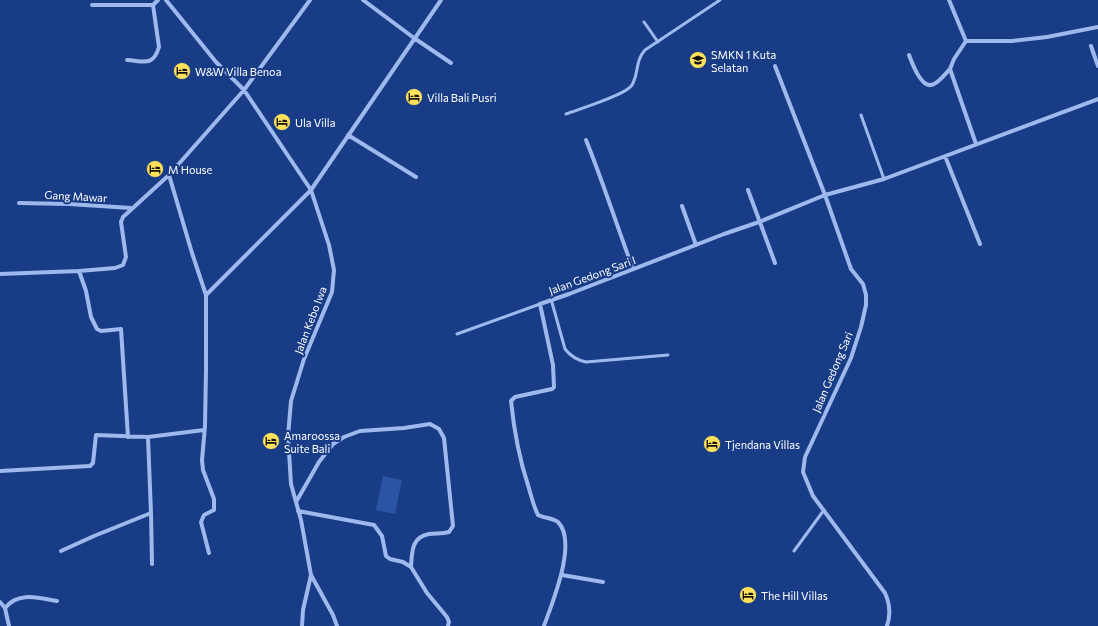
<svg xmlns="http://www.w3.org/2000/svg" width="1098" height="626" font-family="Commissioner,sans-serif">
<style>
.green{fill:#2b54a4}
.lines{fill:none;stroke-linecap:round;stroke-linejoin:round}
.lane{stroke:#9eb9ed;stroke-width:3}
.street{stroke:#9eb9ed;stroke-width:4}
.labels{text-anchor:middle;dominant-baseline:central;stroke-width:4;stroke-linejoin:round;paint-order:stroke}
.poi-label{font-size:11px;fill:#fff;stroke:#183c86;text-anchor:start}
.street-label{font-size:11px;fill:#fff;stroke:#183c86}
</style>
<rect width="100%" height="100%" fill="#183c86"/>
<path class="green" d="M 383,476 L 402,480 L 395,514 L 376,510 Z"/>
<g class="lines">
<path class="lane" d="M 644,22 L 658,42
M 566,114 C 579,109 626,95 632,85 C 639,73 635,61 645,50 L 720,0
M 861,115 L 884,179
M 551,299 L 565,349 C 571,357 577,360 586,362 L 668,355
M 457,334 L 540,304
M 794,551 L 824,510"/>
<path class="street" d="M 166,0 L 216,62 L 244,90 L 311,190 L 329,245 L 334,270 L 332,292 L 304,359 L 291,401 L 288,436 L 291,484 L 301,520 L 311,575 L 333,615 L 337,626
M 363,0 L 414,38 L 451,63
M 949,0 L 966,41
M 92,5 L 153,5
M 1091,46 L 1098,66
M 909,55 C 912,63 922,91 934,84 C 940,81 945,74 950,69
M 127,60 C 144,61 153,67 159,47 L 153,5 L 158,0
M 775,66 L 825,195 L 851,269 L 863,284 L 866,295 L 866,305 L 861,327 L 851,358 L 805,457 L 803,472 L 813,496 L 885,593 C 890,604 891,614 887,626
M 348,135 L 416,177
M 586,140 C 603,182 617,226 633,269
M 976,144 L 950,69 L 954,59 L 966,41 L 1012,41 L 1047,37 L 1098,27
M 945,156 L 980,244
M 748,190 L 775,263
M 19,203 L 69,204 L 131,208
M 682,206 L 696,245
M 79,271 L 86,291 L 91,317 L 97,329 L 101,331 L 121,329 L 128,437
M 0,274 L 79,271 L 115,268 L 123,265 L 126,257 L 121,222 L 123,217 L 169,175
M 206,295 L 311,190 L 441,0
M 0,471 L 90,466 L 93,463 L 96,435 L 148,437 L 204,430
M 296,502 L 319,462 L 333,444 L 344,437 L 360,431 L 404,428 L 430,424 L 439,429 L 444,438 L 453,526 L 449,532 C 442,534 436,533 429,534 C 411,537 412,553 411,567
M 298,511 L 374,525 L 382,536 L 386,556 L 390,559 L 403,562 L 411,567 L 427,593 L 447,617 L 449,622 L 448,626
M 151,513 L 152,564
M 61,551 L 94,536 L 151,513 L 148,437
M 209,553 L 201,522 L 204,515 L 214,510 L 214,499 L 203,470 L 202,460 L 205,426 L 206,370 L 206,295 L 192,253 L 169,175 L 244,90 L 310,0
M 562,575 L 603,582
M 0,602 L 5,608 L 9,626
M 5,608 C 18,591 39,598 57,601
M 302,626 L 303,610 L 311,575
M 544,626 C 552,603 578,542 558,522 C 553,518 544,518 538,515 C 533,505 531,495 528,485 C 519,458 514,430 511,401 L 515,397 L 552,389 L 554,387 L 553,365 L 540,304 L 569,294 L 724,234 L 759,222 L 825,195 L 884,179 L 1098,99"/>
</g>
<defs>
<g id="school-disc" transform="scale(0.9)"><circle r="9.5" fill="#ffe15a" stroke="#183c86"/><path d="M0-5L7-2L0 1L-7-2ZM-4 1L0 2.5L4 1V4Q0 6-4 4Z" fill="#111"/></g>
<g id="hotel-disc" transform="scale(0.9)"><circle r="9.5" fill="#ffe15a" stroke="#183c86"/><path d="M-6-4.5h1.5V1H6V5H4.5V3h-9V5H-6ZM-4 0a1.8 1.8 0 1 1 3.6 0ZM.5 0V-2.5h3Q6-2.5 6 0Z" fill="#111"/></g>
</defs>
<g fill-rule="evenodd">
<use href="#school-disc" x="698" y="60"/>
<use href="#hotel-disc" x="182" y="71"/>
<use href="#hotel-disc" x="414" y="97"/>
<use href="#hotel-disc" x="282" y="122"/>
<use href="#hotel-disc" x="155" y="169"/>
<use href="#hotel-disc" x="271" y="441"/>
<use href="#hotel-disc" x="712" y="444"/>
<use href="#hotel-disc" x="748" y="595"/>
</g>
<g class="labels">
<g class="poi-label">
<text x="711" y="54">SMKN 1 Kuta<tspan x="711" dy="13">Selatan</tspan></text>
<text x="195" y="71">W&amp;W Villa Benoa</text>
<text x="427" y="97">Villa Bali Pusri</text>
<text x="295" y="122">Ula Villa</text>
<text x="168" y="169">M House</text>
<text x="284" y="435">Amaroossa<tspan x="284" dy="13">Suite Bali</tspan></text>
<text x="725" y="444">Tjendana Villas</text>
<text x="761" y="595">The Hill Villas</text>
</g>
<g class="street-label">
<text transform="translate(76 196) rotate(3)">Gang Mawar</text>
<text transform="translate(592 275) rotate(-20)">Jalan Gedong Sari I</text>
<text transform="translate(310 320) rotate(-69)">Jalan Kebo Iwa</text>
<text transform="translate(832 372) rotate(-67)">Jalan Gedong Sari</text>
</g>
</g>
</svg>
